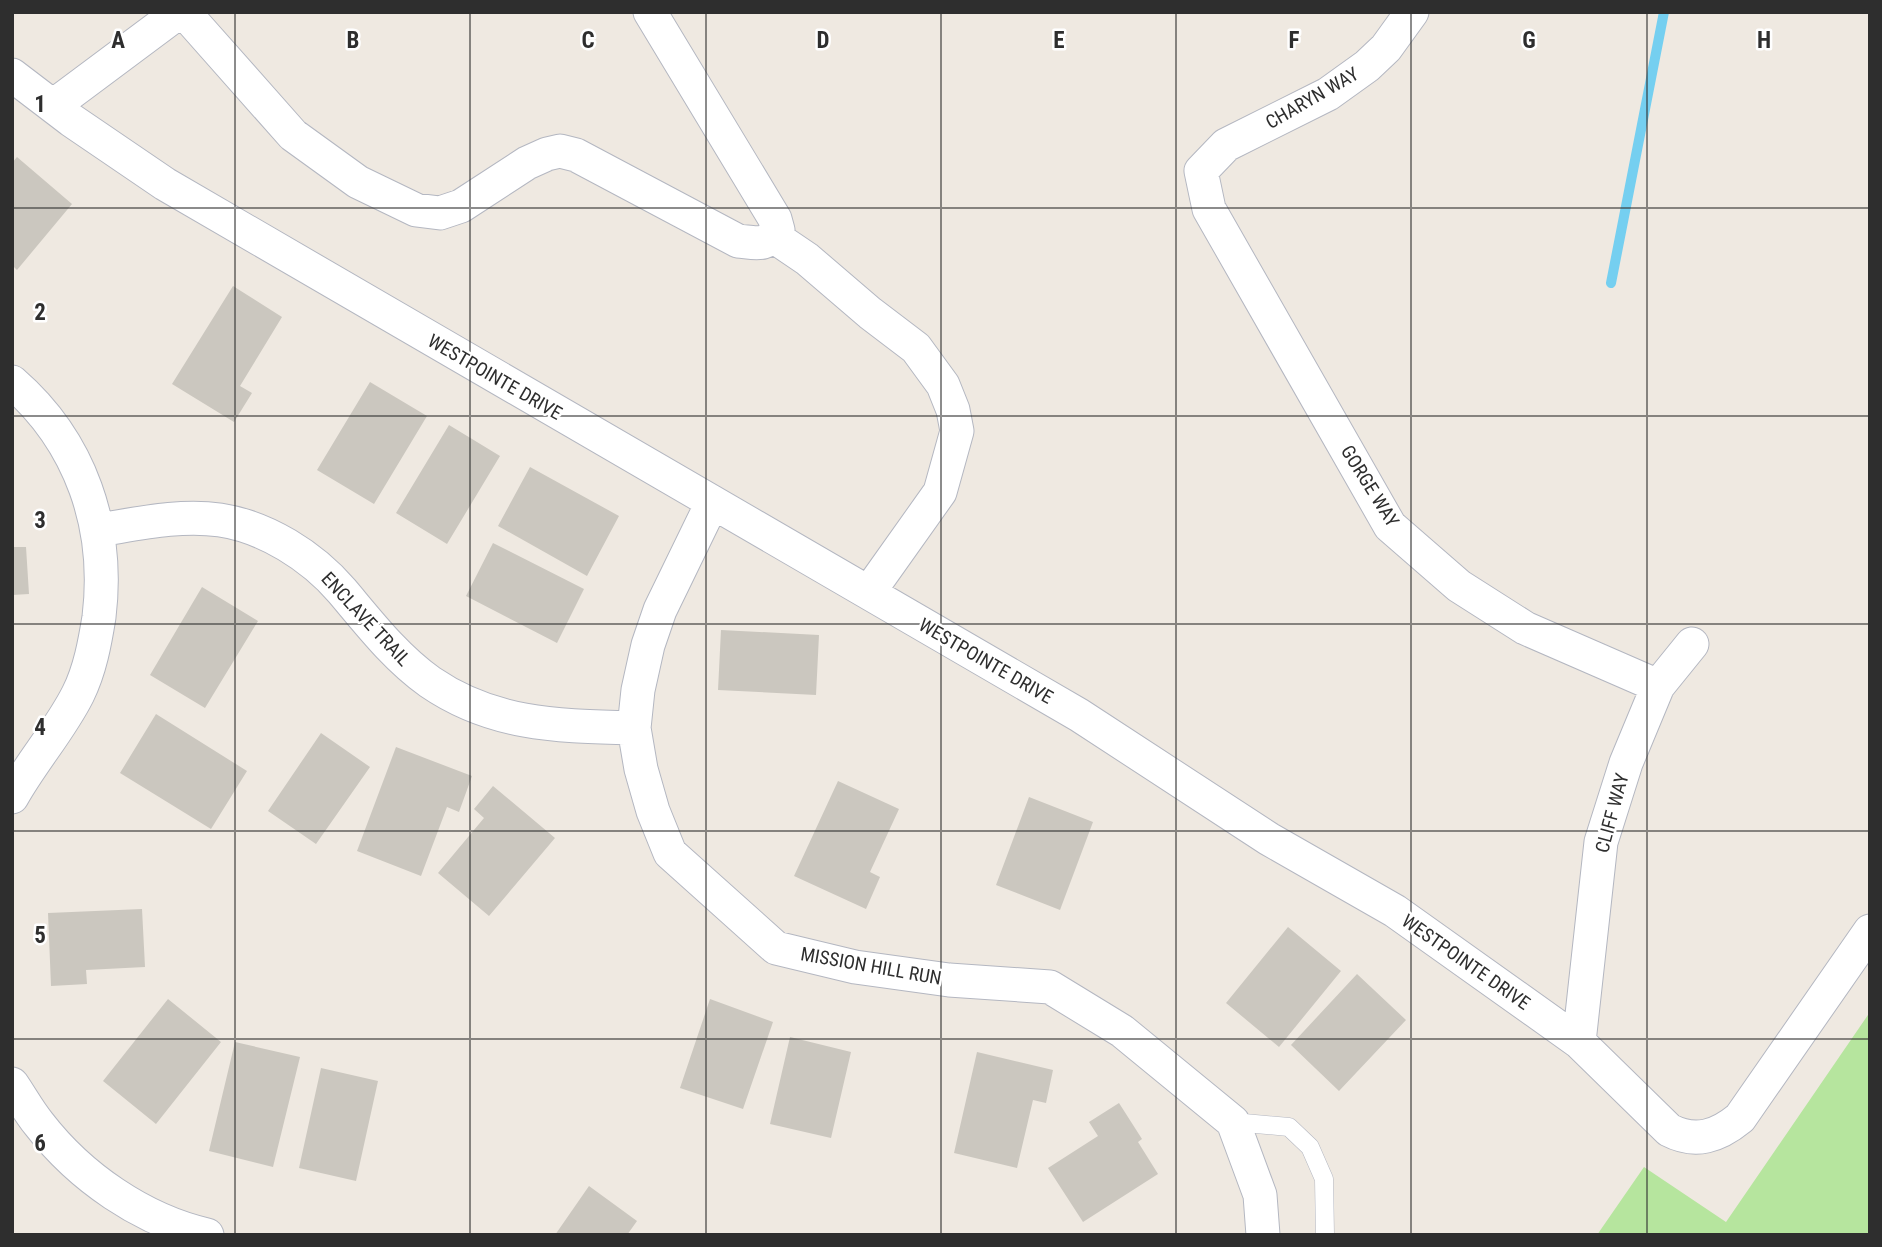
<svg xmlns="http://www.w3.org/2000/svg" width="1882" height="1247" font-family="'Roboto Condensed',sans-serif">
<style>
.green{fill:#b6e59e}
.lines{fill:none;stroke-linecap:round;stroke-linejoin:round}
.stream{stroke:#75cff0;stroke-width:10}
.building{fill:#cbc7bf}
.service-casing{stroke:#b4b7c1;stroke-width:19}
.minor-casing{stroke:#b4b7c1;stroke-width:35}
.service{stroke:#fff;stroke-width:18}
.minor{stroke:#fff;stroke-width:33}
.grid{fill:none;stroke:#2e2e2e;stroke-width:2;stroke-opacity:0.55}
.labels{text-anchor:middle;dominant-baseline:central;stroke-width:5;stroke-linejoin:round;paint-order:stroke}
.street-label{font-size:19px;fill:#2e2e2e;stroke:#fff}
.grid-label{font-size:23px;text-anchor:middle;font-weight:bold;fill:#2e2e2e;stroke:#fff;stroke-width:5;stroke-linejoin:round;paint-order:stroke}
</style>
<rect width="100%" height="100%" fill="#efe9e1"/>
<path class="green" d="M 1870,1012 L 1870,1235 L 1597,1235 L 1644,1167 L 1726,1222 Z"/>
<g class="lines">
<path class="stream" d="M 1611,283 L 1664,12"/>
</g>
<path class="building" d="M 17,157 L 72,204 L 17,270 L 12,265 L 12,163 Z
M 233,286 L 282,317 L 240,386 L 252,393 L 234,422 L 172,384 Z
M 370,382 L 427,416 L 374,504 L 317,470 Z
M 449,425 L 500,456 L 447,544 L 396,513 Z
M 530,467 L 619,516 L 587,576 L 498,526 Z
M 493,543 L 584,589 L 557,643 L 466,596 Z
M 12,547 L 26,547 L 29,594 L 12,595 Z
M 202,587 L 258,621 L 205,708 L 150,675 Z
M 721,630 L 819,635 L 816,695 L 718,690 Z
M 156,714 L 247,771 L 211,829 L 120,773 Z
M 321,733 L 370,767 L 316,844 L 268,811 Z
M 396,747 L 472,776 L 459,812 L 447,807 L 421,876 L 357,851 Z
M 838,781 L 899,809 L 870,872 L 880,877 L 866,909 L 794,876 Z
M 493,786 L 555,838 L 489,916 L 438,873 L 484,818 L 474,809 Z
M 1029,797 L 1093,822 L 1060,910 L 996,885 Z
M 142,909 L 145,967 L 86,970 L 87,984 L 51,986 L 48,913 Z
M 1288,927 L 1341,971 L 1279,1047 L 1226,1003 Z
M 1357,974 L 1406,1020 L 1339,1091 L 1291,1045 Z
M 168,999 L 221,1042 L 156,1124 L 103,1081 Z
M 710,999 L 773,1022 L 743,1109 L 680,1088 Z
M 790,1037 L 851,1052 L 831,1138 L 770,1124 Z
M 235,1042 L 300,1057 L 273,1167 L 209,1151 Z
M 977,1052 L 1053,1070 L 1046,1103 L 1033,1100 L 1017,1168 L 954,1153 Z
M 321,1068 L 378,1081 L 356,1181 L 299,1168 Z
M 1119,1103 L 1142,1139 L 1138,1142 L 1158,1174 L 1083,1222 L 1048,1168 L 1098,1136 L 1089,1122 Z
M 589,1186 L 637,1221 L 627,1235 L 555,1235 Z"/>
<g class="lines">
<g class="service-casing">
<path id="service" d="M 1233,1122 L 1289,1127 L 1310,1147 L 1324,1179 L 1325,1235"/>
</g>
<g class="minor-casing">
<path id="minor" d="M 184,12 L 293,135 L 358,182 L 416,210 L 440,213 L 461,206 L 527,163 L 547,154 L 560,151 L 576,155 L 738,241 C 758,243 765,247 778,230 L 775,219 L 650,12
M 1412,12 L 1386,48 L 1367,66 L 1328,94 L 1226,145 L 1201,171 L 1209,209 L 1390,526 L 1459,586 L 1525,628 L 1658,686
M 12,75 L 71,120 L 165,184 L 1079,715 L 1269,839 L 1395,911 L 1579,1042 L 1669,1130 C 1696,1144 1718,1136 1740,1118 L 1870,931
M 53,106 L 179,12
M 773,236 L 807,259 L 870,313 L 916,348 L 943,385 L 953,410 L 957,431 L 940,492 L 869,592
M 12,382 C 81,442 110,527 99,617 C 95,642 90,670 78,694 C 60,730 32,761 12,797
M 712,503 L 660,610 L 648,645 L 638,690 L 634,728 L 641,769 L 653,811 L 670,853 L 776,948 L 855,967 L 949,980 L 1050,987 L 1122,1031 L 1233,1122 L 1260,1195 L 1263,1235
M 99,530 C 137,524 180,514 220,520 C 266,527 312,556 342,591 C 369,623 395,657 430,682 C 494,726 560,726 634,728
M 1579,1042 L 1601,842 L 1626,763 L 1658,686 L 1692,644
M 12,1084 C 21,1097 29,1112 39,1124 C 80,1177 142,1220 207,1235"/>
</g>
<use href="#service" class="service"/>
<use href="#minor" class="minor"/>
</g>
<path class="grid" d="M 235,12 L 235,1235M 470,12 L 470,1235M 706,12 L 706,1235M 941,12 L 941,1235M 1176,12 L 1176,1235M 1411,12 L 1411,1235M 1647,12 L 1647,1235M 12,208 L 1870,208M 12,416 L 1870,416M 12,624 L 1870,624M 12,831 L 1870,831M 12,1039 L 1870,1039"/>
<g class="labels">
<g class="street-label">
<text transform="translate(1312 98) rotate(-30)">CHARYN WAY</text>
<text transform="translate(495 377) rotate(30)">WESTPOINTE DRIVE</text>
<text transform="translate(1370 486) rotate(58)">GORGE WAY</text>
<text transform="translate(366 619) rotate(47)">ENCLAVE TRAIL</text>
<text transform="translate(986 661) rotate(30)">WESTPOINTE DRIVE</text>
<text transform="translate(1612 813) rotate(-75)">CLIFF WAY</text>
<text transform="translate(1466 962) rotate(35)">WESTPOINTE DRIVE</text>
<text transform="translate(871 966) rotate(10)">MISSION HILL RUN</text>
</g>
</g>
<g class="grid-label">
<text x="118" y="48">A</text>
<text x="353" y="48">B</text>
<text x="588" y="48">C</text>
<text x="823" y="48">D</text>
<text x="1059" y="48">E</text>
<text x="1294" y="48">F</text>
<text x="1529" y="48">G</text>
<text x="1764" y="48">H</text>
<text x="40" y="112">1</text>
<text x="40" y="320">2</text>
<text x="40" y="528">3</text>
<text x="40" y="735">4</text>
<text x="40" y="943">5</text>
<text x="40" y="1151">6</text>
</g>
<rect width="1882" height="1247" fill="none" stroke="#2e2e2e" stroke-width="28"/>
</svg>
